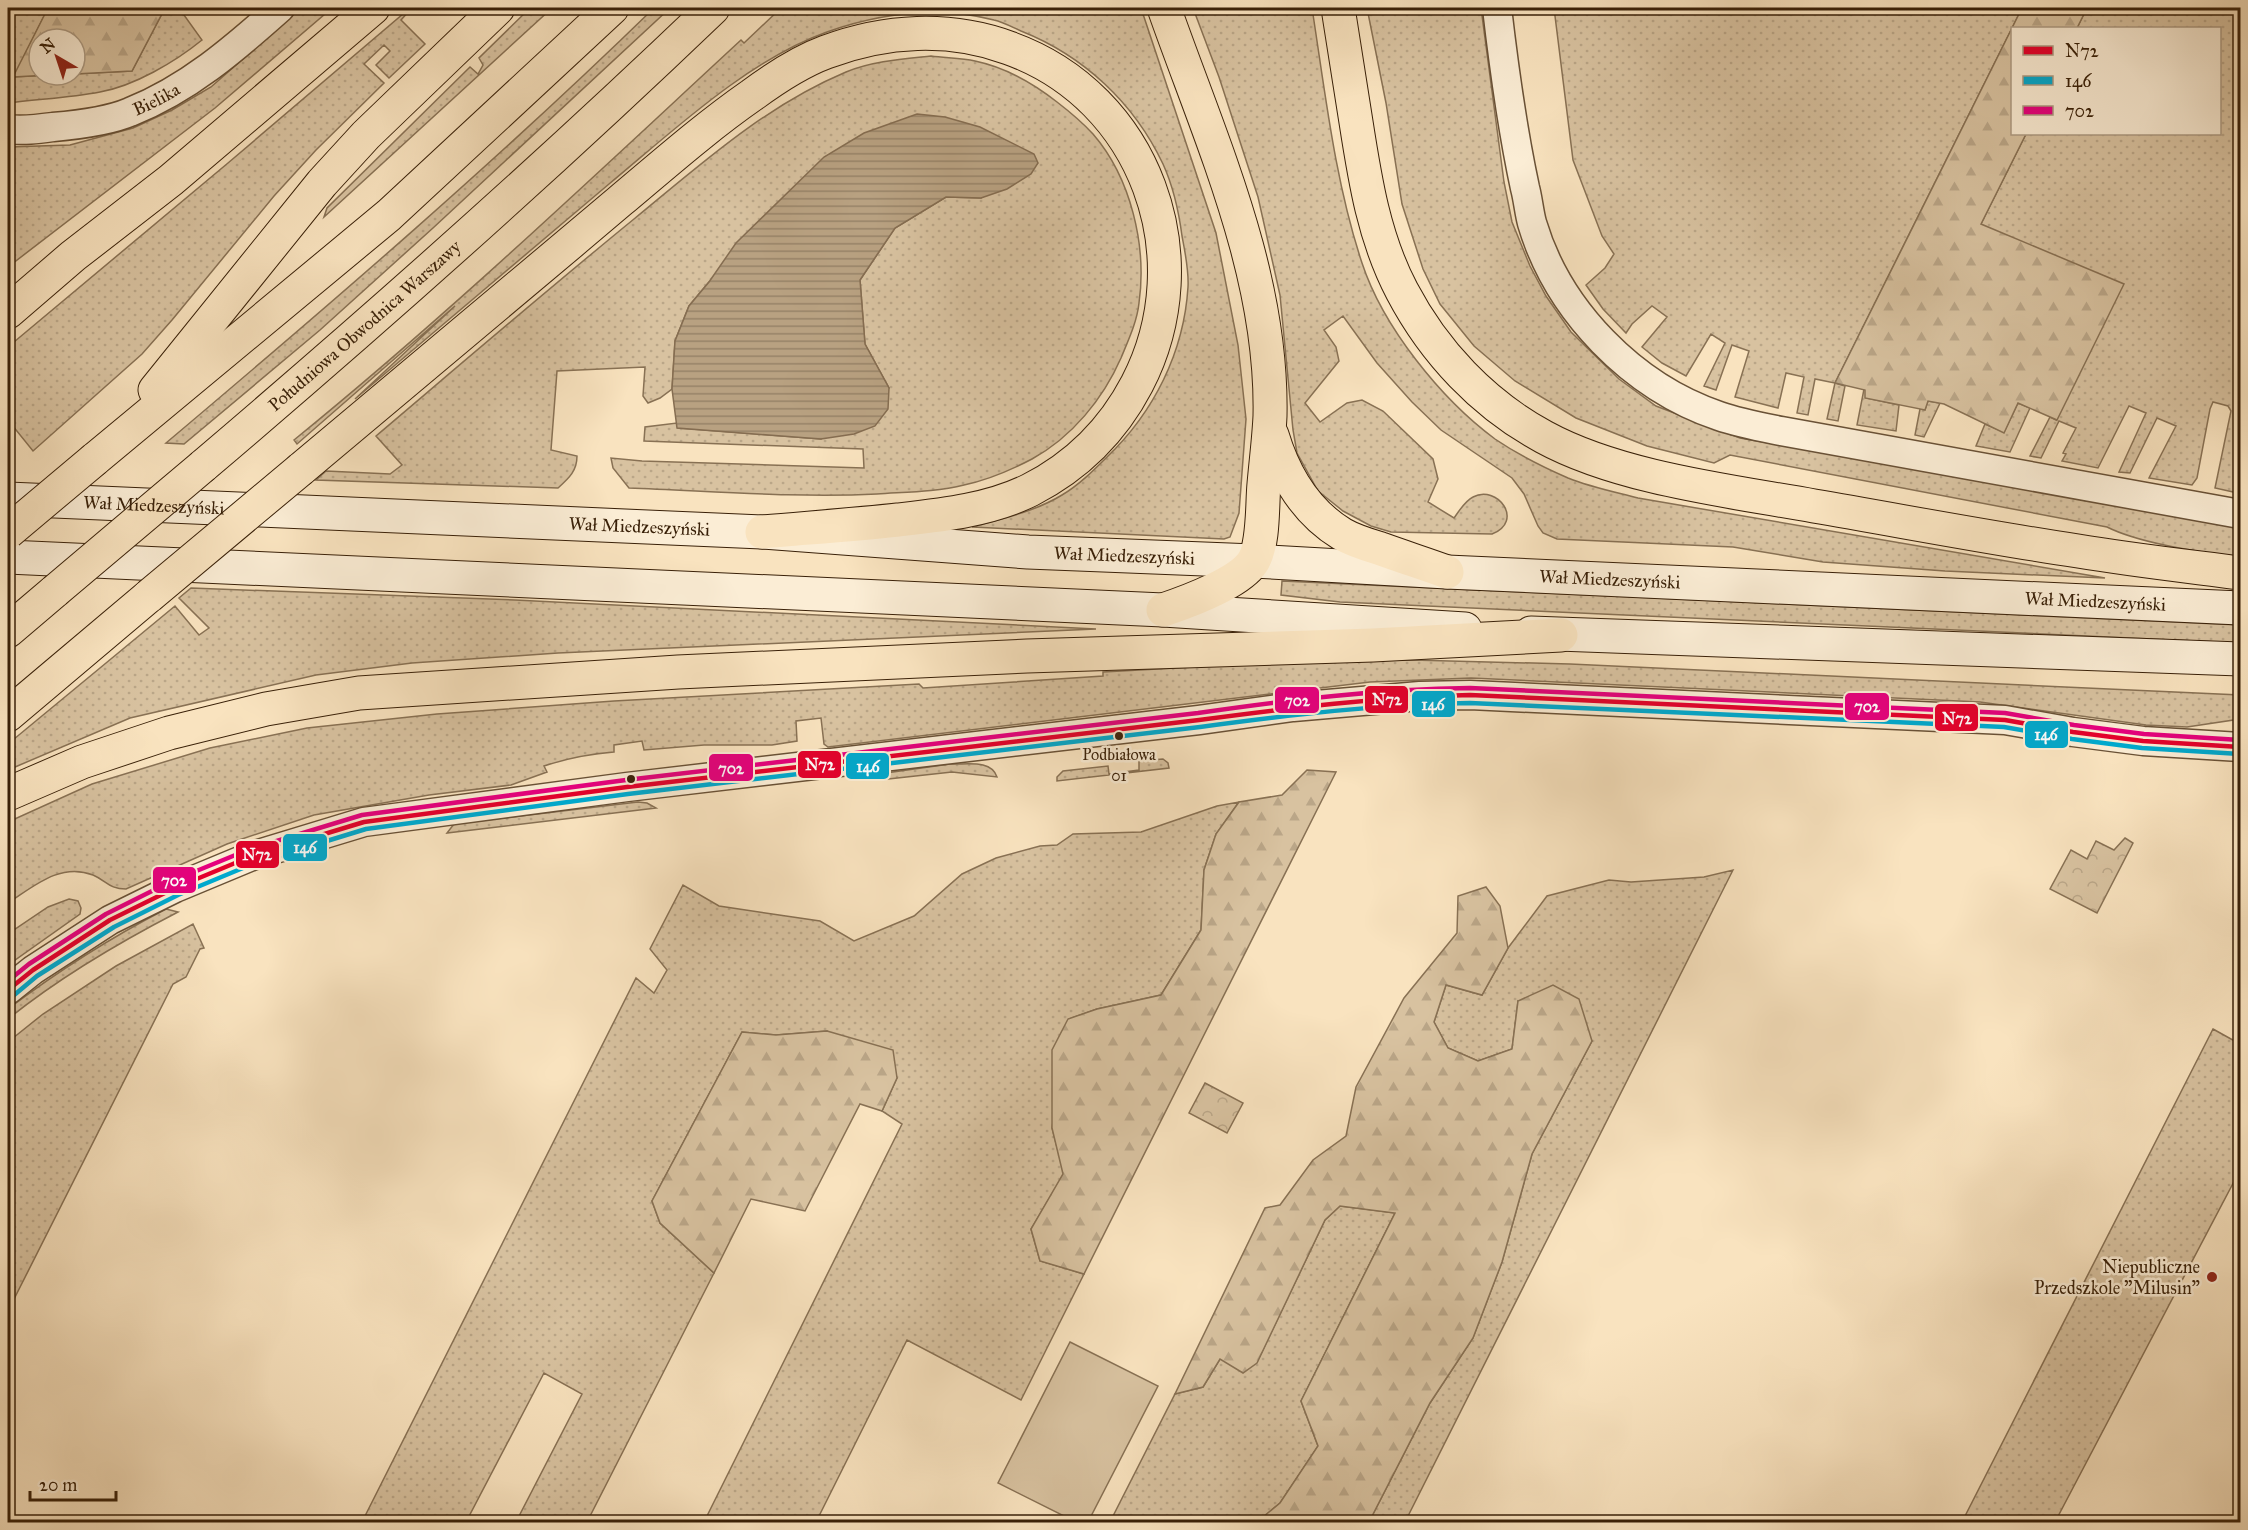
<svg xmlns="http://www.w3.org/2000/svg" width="2248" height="1530" font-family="'IM FELL Great Primer',serif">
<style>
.grass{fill:url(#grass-dots);stroke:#887154;stroke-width:1.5}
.forest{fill:url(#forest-firs);stroke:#887154;stroke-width:1.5}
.park{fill:url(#park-crowns);stroke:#887154;stroke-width:1.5}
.pitch{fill:#d8c2a0;stroke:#887154;stroke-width:1.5}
.water{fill:url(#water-rules);stroke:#856d51;stroke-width:1.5}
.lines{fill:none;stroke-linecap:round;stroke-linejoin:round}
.street-casing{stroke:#695136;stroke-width:31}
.secondary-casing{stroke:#392008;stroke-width:35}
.highway-casing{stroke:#392008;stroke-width:35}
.street{stroke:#fbedd5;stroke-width:28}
.secondary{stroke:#fbedd5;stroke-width:33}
.highway{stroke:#f9e3bf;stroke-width:33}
.highway-bridge-casing{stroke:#392008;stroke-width:35;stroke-linecap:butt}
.highway-bridge{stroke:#f9e3bf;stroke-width:33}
.bus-1-casing{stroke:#fbedd5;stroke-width:9}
.bus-2-casing{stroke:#fbedd5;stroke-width:9}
.bus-3-casing{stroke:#fbedd5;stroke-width:9}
.bus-1{stroke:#e4002b;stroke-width:4.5}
.bus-2{stroke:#00a9ce;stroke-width:4.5}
.bus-3{stroke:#e5007d;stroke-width:4.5}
.bus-dot{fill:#392008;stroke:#fbedd5;stroke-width:2}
.poi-dot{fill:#8f2418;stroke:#fbedd5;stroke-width:2}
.labels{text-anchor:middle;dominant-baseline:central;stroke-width:5;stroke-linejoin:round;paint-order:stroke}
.bus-label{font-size:16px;fill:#392008;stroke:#fbedd5}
.street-label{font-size:18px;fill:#392008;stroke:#fbedd5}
.poi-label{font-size:18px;fill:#392008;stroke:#fbedd5;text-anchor:end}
.line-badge{stroke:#fbedd5;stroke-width:2}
.badge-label{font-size:16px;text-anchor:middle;font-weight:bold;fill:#fff}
</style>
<defs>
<pattern id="grass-dots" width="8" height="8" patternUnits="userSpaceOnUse" patternTransform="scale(1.5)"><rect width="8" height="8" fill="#d8c2a0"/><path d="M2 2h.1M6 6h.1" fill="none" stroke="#baa688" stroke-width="1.8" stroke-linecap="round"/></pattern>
<pattern id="forest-firs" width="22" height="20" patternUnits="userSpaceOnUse" patternTransform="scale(1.5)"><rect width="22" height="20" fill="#d8c2a0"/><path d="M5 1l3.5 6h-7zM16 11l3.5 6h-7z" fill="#baa688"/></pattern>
<pattern id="park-crowns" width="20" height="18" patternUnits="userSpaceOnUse" patternTransform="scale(1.5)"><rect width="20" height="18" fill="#d8c2a0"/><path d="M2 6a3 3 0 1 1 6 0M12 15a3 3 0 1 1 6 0" fill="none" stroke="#baa688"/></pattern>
<pattern id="water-rules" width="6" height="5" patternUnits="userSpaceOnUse" patternTransform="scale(1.5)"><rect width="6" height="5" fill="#b8a181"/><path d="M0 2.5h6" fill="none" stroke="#978368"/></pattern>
</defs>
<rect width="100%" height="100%" fill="#f9e3bf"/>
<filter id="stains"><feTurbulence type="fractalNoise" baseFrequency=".00333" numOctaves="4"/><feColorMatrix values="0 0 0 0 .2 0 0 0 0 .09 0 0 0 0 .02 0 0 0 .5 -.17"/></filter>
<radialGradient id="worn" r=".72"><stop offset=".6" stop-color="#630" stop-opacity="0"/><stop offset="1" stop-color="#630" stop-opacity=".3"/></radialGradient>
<path class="grass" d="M 8,8 L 48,8 L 14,77 L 132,71 L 165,8 L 179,8 L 202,40 C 175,62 134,86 100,92 C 69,98 38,99 8,103 Z
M 301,8 L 332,8 L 215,108 L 8,267 L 8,147 L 70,145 L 133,128 L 172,110 L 211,87 Z
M 410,8 L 419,8 L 410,10 L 401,20 L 425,44 L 389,78 L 376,65 L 390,51 L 384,45 L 364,64 L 384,83 L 316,150 L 274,196 L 172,320 L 142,354 L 33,451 L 8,420 L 8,347 L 228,163 Z
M 530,8 L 552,8 L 324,217 L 327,208 L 470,67 L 478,74 L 483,65 L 479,58 Z
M 654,8 L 670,8 L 433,228 L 320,330 L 184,444 L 166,443 C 333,302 498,160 654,8 Z
M 781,8 L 1141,8 L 1216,233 L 1238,345 L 1246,419 L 1239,513 L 1230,537 L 1224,539 L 972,527 C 1002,519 1036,511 1062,495 C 1079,485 1094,470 1107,457 C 1154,412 1184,352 1188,287 C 1189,270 1185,252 1182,236 C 1179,213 1173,186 1163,164 C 1134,103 1084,56 1021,31 C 1012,27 1003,22 994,20 C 938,6 881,13 827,32 C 748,60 673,131 609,184 C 524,256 440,327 355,399 L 455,306 L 297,444 L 294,440 C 449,314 594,176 741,40 L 744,43 Z
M 1193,8 L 1312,8 C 1325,91 1335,182 1362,263 C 1383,327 1441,399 1495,439 C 1517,454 1543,467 1568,478 C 1590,487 1615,492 1638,498 L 2105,578 L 1945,571 L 1823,562 L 1733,547 L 1557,539 L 1543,533 L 1538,526 L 1524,494 L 1512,478 L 1441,430 L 1412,402 L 1377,363 L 1343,316 L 1324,330 L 1336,347 L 1339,361 L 1305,403 L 1320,422 L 1347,403 L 1362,400 L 1383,411 L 1433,459 L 1438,479 L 1428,502 L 1454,518 C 1459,511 1465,501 1473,497 C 1497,484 1525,521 1492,534 L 1391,532 L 1371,526 L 1343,511 L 1318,491 L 1297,453 L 1293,430 L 1280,295 L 1258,197 L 1219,77 Z
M 1367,8 L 1481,8 L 1504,182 L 1512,222 L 1530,266 L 1546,296 L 1571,332 L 1619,379 L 1656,406 L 1740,438 L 2240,526 L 2240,558 C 2202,552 2141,544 2107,527 L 1730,455 L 1714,463 L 1647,446 L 1576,418 L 1515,381 L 1474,346 L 1440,304 L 1423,269 L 1402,204 L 1386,103 Z
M 1554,8 L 2022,8 L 1835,383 L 1845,386 L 1838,421 L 1827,419 L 1835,383 L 1815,379 L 1808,415 L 1797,413 L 1804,377 L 1786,373 L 1778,408 L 1735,397 L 1749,351 L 1732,345 L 1716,390 L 1704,386 L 1725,343 L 1711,334 L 1686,376 L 1662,363 L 1642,347 L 1667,317 L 1652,306 L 1632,324 L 1626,333 L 1603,309 L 1586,285 L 1605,268 L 1614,254 L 1602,236 L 1573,160 Z
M 2087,8 L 2240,8 L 2240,486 L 2238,493 L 2215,488 L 2231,411 L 2228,406 L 2213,402 L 2210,409 L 2197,478 L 2192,485 L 2149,478 L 2176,426 L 2157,418 L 2130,473 L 2119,472 L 2146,413 L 2129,406 L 2098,468 L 2062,461 L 2066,454 L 2063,453 L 2076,428 L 2059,421 L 2041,458 L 2030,456 L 2050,417 L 2056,420 L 1981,224 L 2026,134 L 2220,134 L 2220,28 L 2077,28 Z
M 931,56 C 945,58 961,58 975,61 C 1004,67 1034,84 1057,102 C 1070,112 1082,122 1093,134 C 1131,178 1147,246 1139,303 C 1137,322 1128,341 1121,358 C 1103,399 1072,437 1032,459 C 1011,470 988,480 964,485 C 936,492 906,492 877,494 C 795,498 712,491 629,488 L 613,468 L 611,458 L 642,461 L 864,468 L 863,449 L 644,441 L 645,427 L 677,423 L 678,428 L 821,439 L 889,388 L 865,344 L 860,280 L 895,228 L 946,197 L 981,198 L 1038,163 L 709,282 L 689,306 L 675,341 L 672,389 L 660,398 L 648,403 L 643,396 L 645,367 L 557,371 L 551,450 L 577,456 C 577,471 569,478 558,488 L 316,480 L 326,471 L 390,474 L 402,465 L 376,436 C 462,363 547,290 634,219 C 701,164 765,106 846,72 C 873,61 903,59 931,56 Z
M 1864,389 L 1866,390 L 1866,398 L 1899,405 L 1896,431 L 1857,425 Z
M 1928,401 L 1940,403 L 1924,437 L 1915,435 L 1920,409 L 1925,410 Z
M 2018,403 L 2030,408 L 2010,452 L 1976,446 L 1985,424 L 2004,432 Z
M 1282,581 L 2240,625 L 2240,643 L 1340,602 L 1281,595 Z
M 191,588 L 515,600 L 1096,629 L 558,653 L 412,663 L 316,675 L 130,718 L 8,770 L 8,744 L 175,606 L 199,635 L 209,628 L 179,598 Z
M 1412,660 L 1570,664 L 2240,695 L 2240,719 L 2187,727 L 2146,725 L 1980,702 L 1471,678 L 1370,682 L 828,747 L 824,744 L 821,718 L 796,721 L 797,741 L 772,745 L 704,745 L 644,750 L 642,741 L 614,745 L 614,752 C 589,754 568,758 544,766 L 547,772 L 511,785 L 429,795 L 314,815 L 227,844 L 126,889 C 109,889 107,881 93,875 C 60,862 33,887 8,903 L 8,822 L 92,784 L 210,748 L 307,728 L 437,714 L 614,701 L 919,684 L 923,688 L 1103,676 L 1103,672 L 1284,662 Z
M 1163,759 L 1168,763 L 1169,768 L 1057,781 L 1057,777 L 1063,771 L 1108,766 L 1109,774 L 1139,770 L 1139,761 Z
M 950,764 C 966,765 991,759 997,777 L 952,772 L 879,780 L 886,773 Z
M 638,802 L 647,803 L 656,808 L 447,833 L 454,824 Z
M 1239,802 L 1216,834 L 1204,870 L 1201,930 L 1161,995 L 1097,1009 L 1069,1019 L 1052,1128 L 1064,1174 L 1031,1229 L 1040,1261 L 1084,1274 L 1021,1400 L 907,1340 L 816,1522 L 704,1522 L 902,1124 L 882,1111 L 897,1078 L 827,1031 L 776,1035 L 742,1032 L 652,1201 L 660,1223 L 714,1273 L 587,1522 L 516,1522 L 582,1394 L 544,1373 L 466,1522 L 362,1522 L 636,978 L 654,993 L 667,970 L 650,949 L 683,885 L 719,906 L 820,921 L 854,941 L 914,916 L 962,874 L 996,858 L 1040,846 L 1057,845 L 1073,834 L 1141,832 L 1217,806 Z
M 1733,870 L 1405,1522 L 1369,1522 L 1430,1403 L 1473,1338 L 1502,1262 L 1532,1154 L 1592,1041 L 1518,1001 L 1512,1049 L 1478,1061 L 1448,1048 L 1434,1022 L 1446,985 L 1482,995 L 1508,948 L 1547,896 L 1609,880 L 1631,882 L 1704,877 Z
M 69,899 L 78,901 L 81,908 L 80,914 L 8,965 L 8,934 L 48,907 Z
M 166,909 L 178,912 C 118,943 60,977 8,1019 L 8,1009 C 58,971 110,938 166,909 Z
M 193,924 L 204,948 L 200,949 L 186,977 L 173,984 L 8,1311 L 8,1091 L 14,1085 L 8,1077 L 8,1042 L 43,1014 L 116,966 Z
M 2213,1029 L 2240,1044 L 2240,1170 L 2055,1522 L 1962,1522 Z
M 1340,1206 L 1395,1213 L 1301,1401 L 1318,1446 L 1280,1503 L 1257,1522 L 1110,1522 L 1175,1394 L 1203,1387 L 1220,1359 L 1257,1362 L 1325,1220 Z"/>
<path class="forest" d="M 48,8 L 165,8 L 132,71 L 75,74 L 75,39 L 39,39 L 39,75 L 49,75 L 13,77 Z
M 2022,8 L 2087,8 L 2077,28 L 2012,28 L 2012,134 L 2026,134 L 1981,224 L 2124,284 L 2057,420 L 2018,403 L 2004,433 L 1944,404 L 1928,401 L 1925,410 L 1865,398 L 1865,390 L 1835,383 Z
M 1307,770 L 1336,772 L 1084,1274 L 1040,1261 L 1031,1229 L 1063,1174 L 1052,1128 L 1052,1050 L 1068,1019 L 1097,1009 L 1161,995 L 1201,930 L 1204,870 L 1216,834 L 1239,802 L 1282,795 Z
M 1486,887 L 1500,906 L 1508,948 L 1482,995 L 1446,985 L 1434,1022 L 1448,1048 L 1478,1061 L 1512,1049 L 1518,1001 L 1553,985 L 1579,999 L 1592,1041 L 1532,1154 L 1502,1262 L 1473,1338 L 1430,1403 L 1369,1522 L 1257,1522 L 1280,1503 L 1318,1446 L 1301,1401 L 1395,1213 L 1340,1206 L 1325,1220 L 1257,1363 L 1243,1373 L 1220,1359 L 1203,1387 L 1175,1394 L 1265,1208 L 1280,1205 L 1313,1160 L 1346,1136 L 1356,1087 L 1404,998 L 1457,933 L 1458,896 Z
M 827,1031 L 893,1050 L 897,1078 L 882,1111 L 860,1104 L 805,1211 L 751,1199 L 714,1273 L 660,1223 L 652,1201 L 742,1032 L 776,1035 Z"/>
<path class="park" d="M 2125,838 L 2133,843 L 2097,913 L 2050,889 L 2071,850 L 2087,859 L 2096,841 L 2114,850 Z
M 1205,1083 L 1243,1103 L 1227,1133 L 1189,1113 Z"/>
<path class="pitch" d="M 1070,1342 L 1158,1386 L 1088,1522 L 1076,1522 L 998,1483 Z"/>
<path class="water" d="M 917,114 L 945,117 L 980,127 L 1034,154 L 1038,163 L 1031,174 L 1007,189 L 981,198 L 946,197 L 895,228 L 860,280 L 865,344 L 889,388 L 888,409 L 875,426 L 854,434 L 821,439 L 677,428 L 672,389 L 675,341 L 689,306 L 709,282 L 736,243 L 824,157 L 864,133 Z"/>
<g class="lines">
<g class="street-casing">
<g id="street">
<path d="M 1497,8 C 1504,68 1512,128 1525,188 C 1528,199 1529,212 1532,223 C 1558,311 1633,387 1719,416 C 1739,423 1761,427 1781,431 L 2240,514"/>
<path id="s1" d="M 8,129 C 23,131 38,129 53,127 C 76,125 109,121 130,112 C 188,89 234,49 280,8"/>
<path d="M 8,990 L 33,970 L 110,920 L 175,888 L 252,856 L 364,822 L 627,787 L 1199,720 L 1293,707 L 1420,696 L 1470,695 L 2005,720 L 2073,732 L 2143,741 L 2240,747"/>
</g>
</g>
<g class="secondary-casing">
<g id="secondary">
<path id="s2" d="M 8,499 L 762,532 L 1028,552 L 1254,561 L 1447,572 L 2240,608"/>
<path d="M 8,557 L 1163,610 L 1465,629"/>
<path d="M 1531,633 L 2240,659"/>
</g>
</g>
<g class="highway-casing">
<g id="highway">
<path d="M 1338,8 C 1344,46 1350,84 1356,122 C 1365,180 1374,238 1402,291 C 1434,352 1483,404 1544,437 C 1619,478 1730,491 1814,506 C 1902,521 1990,538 2078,551 C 2132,560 2186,566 2240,573"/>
<path d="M 8,312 L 73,256 L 171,180 L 373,8"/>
<path d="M 155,390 L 322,183 L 366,135 L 498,8"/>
<path d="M 1272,435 C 1284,475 1306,512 1342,534 C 1354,541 1368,545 1381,549 C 1403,557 1425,564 1447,572"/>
<path d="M 95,459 L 389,215 L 612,8"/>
<path id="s3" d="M 203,466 C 377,318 548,166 713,8"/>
<path d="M 301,469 C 407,380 514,291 620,201 C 663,165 706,127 752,95 C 775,78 799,62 826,52 C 885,30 949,26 1009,48 C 1146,97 1203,257 1137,384 C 1113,430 1077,466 1030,490 C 990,510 942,515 898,520 C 853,525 807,528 762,532"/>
<path d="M 1163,610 C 1187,602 1242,582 1254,560 C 1264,542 1262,504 1264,484 C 1266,461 1269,438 1270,416 C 1273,273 1210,139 1164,8"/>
<path d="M 8,631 L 55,591"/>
<path d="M 8,715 L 149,596"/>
<path d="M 8,794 L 82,762 L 169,733 L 266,709 L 359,693 L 678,672 L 1027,656 L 1373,645 L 1561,635"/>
</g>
</g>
<use href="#street" class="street"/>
<use href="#secondary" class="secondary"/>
<use href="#highway" class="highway"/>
<g class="highway-bridge-casing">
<path id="highway-bridge" d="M 8,532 L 95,459
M 55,591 L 203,466
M 149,596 L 301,469"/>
</g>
<use href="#highway-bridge" class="highway-bridge"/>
<g class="bus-1-casing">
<path id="bus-1" d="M 8,990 L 33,970 L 110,920 L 175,888 L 252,856 L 364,822 L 627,787 L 1199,720 C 1289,708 1379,697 1470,695 L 2005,720 L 2073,732 L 2143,741 L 2240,747"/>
</g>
<g class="bus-2-casing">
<path id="bus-2" d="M 13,996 L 37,976 L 114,927 L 178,895 L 255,863 L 366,829 L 628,794 L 1200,727 C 1290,715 1379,704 1470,703 L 2004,727 L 2072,739 L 2142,748 L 2240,754"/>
</g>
<g class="bus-3-casing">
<path id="bus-3" d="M 8,981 L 29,964 L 106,914 L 172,881 L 250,849 L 362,815 L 626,780 L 1198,713 C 1288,700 1379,689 1470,688 L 2005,713 L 2074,725 L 2144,734 L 2240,740"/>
</g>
<use href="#bus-1" class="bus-1"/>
<use href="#bus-2" class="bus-2"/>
<use href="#bus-3" class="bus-3"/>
</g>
<g class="bus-dot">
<circle cx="1119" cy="736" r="5"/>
<circle cx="631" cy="779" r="5"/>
</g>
<circle class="poi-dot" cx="2212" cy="1277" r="6"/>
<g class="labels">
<g class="bus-label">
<text x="1119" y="754">Podbiałowa<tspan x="1119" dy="21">01</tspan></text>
</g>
<g class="street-label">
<text stroke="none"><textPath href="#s1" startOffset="153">Bielika</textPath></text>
<text stroke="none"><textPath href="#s3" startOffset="214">Południowa Obwodnica Warszawy</textPath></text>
<text stroke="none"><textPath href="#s2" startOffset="146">Wał Miedzeszyński</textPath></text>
<text stroke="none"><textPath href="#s2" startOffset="632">Wał Miedzeszyński</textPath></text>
<text stroke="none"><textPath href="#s2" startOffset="1118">Wał Miedzeszyński</textPath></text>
<text stroke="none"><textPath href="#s2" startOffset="1604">Wał Miedzeszyński</textPath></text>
<text stroke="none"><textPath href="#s2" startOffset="2090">Wał Miedzeszyński</textPath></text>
</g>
<g class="poi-label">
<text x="2200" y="1267">Niepubliczne<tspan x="2200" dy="21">Przedszkole "Milusin"</tspan></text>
</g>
</g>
<g class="line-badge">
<rect x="1364" y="685" width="45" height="29" rx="6" fill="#e4002b"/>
<rect x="1274" y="686" width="46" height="28" rx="6" fill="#e5007d"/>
<rect x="1411" y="690" width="45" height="28" rx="6" fill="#00a9ce"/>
<rect x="1844" y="692" width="46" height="29" rx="6" fill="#e5007d"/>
<rect x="1934" y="703" width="45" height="29" rx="6" fill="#e4002b"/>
<rect x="2024" y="720" width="45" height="29" rx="6" fill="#00a9ce"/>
<rect x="797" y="750" width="45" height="29" rx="6" fill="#e4002b"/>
<rect x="845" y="752" width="45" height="28" rx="6" fill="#00a9ce"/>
<rect x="708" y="753" width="46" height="29" rx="6" fill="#e5007d"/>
<rect x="282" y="833" width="46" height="29" rx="6" fill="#00a9ce"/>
<rect x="235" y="840" width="45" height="29" rx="6" fill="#e4002b"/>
<rect x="152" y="866" width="45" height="28" rx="6" fill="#e5007d"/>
</g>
<g class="badge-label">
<text x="1387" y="705">N72</text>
<text x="1297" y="706">702</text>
<text x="1433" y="710">146</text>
<text x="1867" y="712">702</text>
<text x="1957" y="724">N72</text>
<text x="2046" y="740">146</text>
<text x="820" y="770">N72</text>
<text x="868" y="772">146</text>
<text x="731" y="774">702</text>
<text x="305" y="853">146</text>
<text x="257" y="860">N72</text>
<text x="174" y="886">702</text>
</g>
<rect width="2248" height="1530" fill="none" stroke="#f9e3bf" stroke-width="30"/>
<rect x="9" y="9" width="2230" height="1512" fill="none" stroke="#392008" stroke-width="3"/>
<rect x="15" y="15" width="2218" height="1500" fill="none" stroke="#392008" stroke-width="1.5"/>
<rect x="2011" y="27" width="210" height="108" fill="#fbedd5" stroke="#ad9b83" stroke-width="1.5"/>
<rect x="2023" y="46" width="30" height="9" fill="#e4002b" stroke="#ad9b83" stroke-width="1.5"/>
<text x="2065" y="57" font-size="18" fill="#392008">N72</text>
<rect x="2023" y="76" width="30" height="9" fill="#00a9ce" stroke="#ad9b83" stroke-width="1.5"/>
<text x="2065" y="87" font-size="18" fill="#392008">146</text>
<rect x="2023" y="106" width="30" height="9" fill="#e5007d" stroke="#ad9b83" stroke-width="1.5"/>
<text x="2065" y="117" font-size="18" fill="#392008">702</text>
<g transform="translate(57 57) rotate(321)"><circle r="28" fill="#fbedd5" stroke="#ad9b83" stroke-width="1.5"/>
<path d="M0-4.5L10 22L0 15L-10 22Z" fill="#8f2418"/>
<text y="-9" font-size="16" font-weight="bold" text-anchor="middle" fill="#392008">N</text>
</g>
<path d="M30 1491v9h86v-9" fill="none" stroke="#392008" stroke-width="3"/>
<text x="39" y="1491" font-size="18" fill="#392008" stroke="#fbedd5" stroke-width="4.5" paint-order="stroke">20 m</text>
<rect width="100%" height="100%" filter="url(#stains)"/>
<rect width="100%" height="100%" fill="url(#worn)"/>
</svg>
